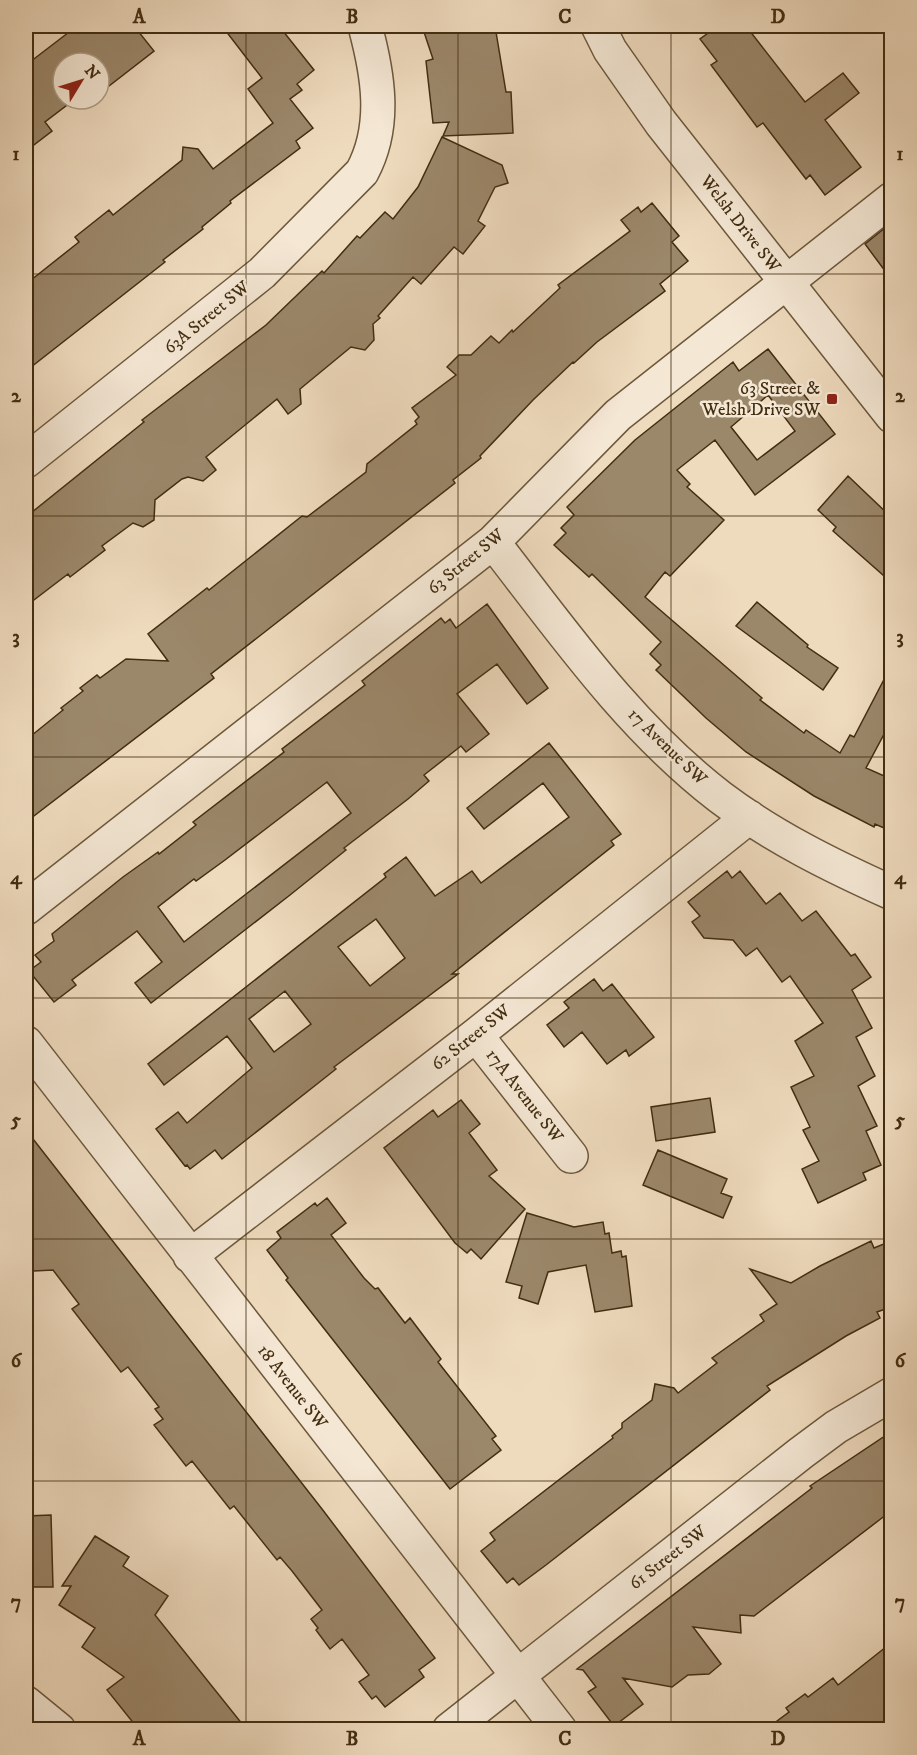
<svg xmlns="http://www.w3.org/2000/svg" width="917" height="1755" font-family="'IM FELL DW Pica',serif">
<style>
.building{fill:#9b876a;stroke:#422d11;stroke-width:1.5;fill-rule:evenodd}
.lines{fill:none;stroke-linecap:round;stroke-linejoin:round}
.minor-casing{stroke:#6d583c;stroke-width:36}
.minor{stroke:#f4e7d4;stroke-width:33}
.grid{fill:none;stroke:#422d11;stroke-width:1.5;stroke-opacity:0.55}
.poi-dot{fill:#8f2418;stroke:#f4e7d4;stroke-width:2}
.labels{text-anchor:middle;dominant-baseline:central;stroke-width:5;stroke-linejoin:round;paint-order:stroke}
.street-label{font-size:18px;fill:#422d11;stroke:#f4e7d4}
.poi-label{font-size:18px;fill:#422d11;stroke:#f4e7d4;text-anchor:end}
.neatline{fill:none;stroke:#422d11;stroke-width:2}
.grid-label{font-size:20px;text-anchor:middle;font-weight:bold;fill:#422d11}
</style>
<rect width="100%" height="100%" fill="#eedabd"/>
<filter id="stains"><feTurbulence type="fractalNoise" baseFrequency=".00333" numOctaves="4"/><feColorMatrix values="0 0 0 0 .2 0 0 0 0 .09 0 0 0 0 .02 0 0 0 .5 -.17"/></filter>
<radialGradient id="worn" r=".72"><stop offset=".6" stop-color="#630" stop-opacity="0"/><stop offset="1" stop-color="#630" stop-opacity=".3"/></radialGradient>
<path class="building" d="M 77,26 L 134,26 L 154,51 L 109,86 L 102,78 L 99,81 L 99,63 L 63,63 L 63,99 L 75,99 L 45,122 L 52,131 L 26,151 L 26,65 Z
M 222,26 L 279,26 L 314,70 L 297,84 L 302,90 L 290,99 L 313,128 L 296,141 L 300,148 L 230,201 L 231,203 L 202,227 L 203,229 L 163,260 L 165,262 L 26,371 L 26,284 L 79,242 L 75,237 L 109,210 L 113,215 L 182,160 L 183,147 L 198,149 L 213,169 L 273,123 L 248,89 L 262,78 Z
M 422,26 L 495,26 L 506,92 L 511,92 L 513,133 L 443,136 L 449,122 L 433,123 L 426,61 L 433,59 Z
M 718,26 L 746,26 L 805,102 L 843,73 L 859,93 L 825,120 L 861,167 L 825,195 L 810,175 L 806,179 L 763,123 L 757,127 L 711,65 L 717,61 L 700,39 Z
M 442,137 L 502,165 L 508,183 L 495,187 L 478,221 L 485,226 L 463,254 L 454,247 L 421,284 L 413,277 L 378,316 L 380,318 L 373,324 L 374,340 L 365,350 L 351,347 L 300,389 L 301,404 L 288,414 L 277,399 L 206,457 L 216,470 L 203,481 L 188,477 L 182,479 L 155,500 L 154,520 L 143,527 L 133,523 L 102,546 L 105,550 L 70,577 L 68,574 L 26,606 L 26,517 L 144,422 L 142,420 L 266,325 L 322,271 L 324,273 L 357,236 L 360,238 L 385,212 L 393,219 L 418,187 Z
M 652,203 L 679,236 L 672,242 L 688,261 L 660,284 L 665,291 L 597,342 L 574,363 L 573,362 L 533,400 L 480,456 L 481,458 L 453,480 L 455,483 L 211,674 L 214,678 L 26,822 L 26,740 L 63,710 L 61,708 L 83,691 L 80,688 L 97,675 L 100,678 L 126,659 L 168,661 L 148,634 L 207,588 L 209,590 L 302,516 L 307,517 L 366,472 L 367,464 L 417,424 L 415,421 L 419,417 L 412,408 L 456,375 L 447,367 L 459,355 L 471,355 L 491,336 L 499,343 L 512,330 L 513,332 L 560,288 L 558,285 L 630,231 L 621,220 L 638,207 L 641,212 Z
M 891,223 L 891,279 L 865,244 Z
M 768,349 L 835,434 L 755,495 L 715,440 L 677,470 L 690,484 L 687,487 L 724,520 L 670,576 L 665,572 L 645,597 L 762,698 L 760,700 L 804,733 L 806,730 L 840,753 L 850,735 L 854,737 L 891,666 L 891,721 L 866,768 L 891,779 L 891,812 L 884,828 L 875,824 L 874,827 L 814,796 L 746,752 L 706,718 L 656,670 L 661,665 L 650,654 L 661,642 L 592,574 L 589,577 L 554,545 L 566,533 L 561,528 L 574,515 L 567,507 L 635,440 L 733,362 L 739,371 ZM 768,395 L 795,431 L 757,460 L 731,427 Z
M 848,476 L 891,517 L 891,582 L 833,531 L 836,527 L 818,510 Z
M 757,602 L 808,645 L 807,647 L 838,668 L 823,690 L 736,626 Z
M 487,604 L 548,688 L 527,704 L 497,664 L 457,694 L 489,734 L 466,752 L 461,746 L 424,775 L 429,781 L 408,799 L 344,848 L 346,850 L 290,895 L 151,1003 L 135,983 L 162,962 L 137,931 L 72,980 L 76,985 L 54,1002 L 29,971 L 41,962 L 35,955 L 54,941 L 52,934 L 123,877 L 158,852 L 159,854 L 196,825 L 193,822 L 284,752 L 282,749 L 365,685 L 362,681 L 441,618 L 445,623 L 450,619 L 456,628 ZM 327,782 L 351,813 L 184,942 L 158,907 L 194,879 L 196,881 L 225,860 Z
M 549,743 L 621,834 L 611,841 L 614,845 L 452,974 L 458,974 L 334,1067 L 336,1069 L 222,1159 L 215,1150 L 190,1169 L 187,1165 L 185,1166 L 156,1129 L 178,1112 L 187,1123 L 252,1068 L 227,1036 L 164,1085 L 148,1064 L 386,877 L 384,874 L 406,857 L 435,896 L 472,871 L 481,883 L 569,817 L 543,783 L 484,829 L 467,808 ZM 376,919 L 405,958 L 370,986 L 338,947 ZM 285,991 L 311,1024 L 274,1052 L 249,1019 Z
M 727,871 L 732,878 L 740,871 L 766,904 L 780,893 L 802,921 L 816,911 L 851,956 L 855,954 L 871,977 L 852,990 L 872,1028 L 856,1037 L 875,1076 L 858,1086 L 877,1126 L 866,1131 L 881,1165 L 863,1173 L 866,1180 L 818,1203 L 802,1169 L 819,1161 L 803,1130 L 810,1127 L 791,1087 L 814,1076 L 795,1041 L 823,1023 L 790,976 L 782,982 L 757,948 L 746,956 L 733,940 L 704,938 L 692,922 L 700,916 L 688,902 Z
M 594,979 L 603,991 L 612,984 L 654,1037 L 629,1056 L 626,1050 L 607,1064 L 582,1032 L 564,1047 L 547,1025 L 569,1008 L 564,1002 Z
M 710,1098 L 715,1132 L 656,1141 L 651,1107 Z
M 461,1100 L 480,1124 L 469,1133 L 497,1170 L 489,1176 L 525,1209 L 481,1259 L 471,1249 L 467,1253 L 455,1243 L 384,1148 L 433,1110 L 438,1117 Z
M 26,1130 L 322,1509 L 435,1658 L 419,1670 L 424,1677 L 385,1707 L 376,1696 L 372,1699 L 359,1682 L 369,1675 L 342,1639 L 330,1649 L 316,1630 L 318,1628 L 311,1619 L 322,1610 L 292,1571 L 280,1557 L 277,1560 L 234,1506 L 230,1509 L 192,1461 L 186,1466 L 154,1425 L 163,1419 L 155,1409 L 159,1407 L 128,1367 L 121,1372 L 72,1309 L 79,1304 L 53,1270 L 34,1271 L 26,1260 Z
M 658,1150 L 727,1179 L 721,1193 L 732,1197 L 723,1218 L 643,1185 Z
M 327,1198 L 346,1223 L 331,1235 L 364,1278 L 375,1289 L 378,1288 L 405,1323 L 410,1318 L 441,1359 L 438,1362 L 496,1436 L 492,1439 L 501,1450 L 450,1489 L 286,1280 L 288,1278 L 267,1250 L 281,1238 L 277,1232 L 315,1203 L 317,1206 Z
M 527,1213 L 574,1227 L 603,1222 L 605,1234 L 609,1233 L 612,1253 L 621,1251 L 622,1257 L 626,1256 L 632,1306 L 595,1312 L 586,1265 L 548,1272 L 538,1304 L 519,1298 L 522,1286 L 506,1282 Z
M 871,1241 L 874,1248 L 891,1241 L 891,1307 L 877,1312 L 880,1318 L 846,1336 L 767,1386 L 770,1390 L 546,1565 L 519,1585 L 513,1578 L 507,1583 L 481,1551 L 495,1540 L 490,1533 L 613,1438 L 612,1436 L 622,1428 L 622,1423 L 652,1400 L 655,1384 L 674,1388 L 678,1393 L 717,1363 L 712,1358 L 764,1321 L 760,1315 L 777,1304 L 750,1269 L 791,1283 L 820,1266 Z
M 891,1432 L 891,1511 L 754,1616 L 740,1615 L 741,1633 L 693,1627 L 721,1664 L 709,1674 L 688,1675 L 672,1687 L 623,1678 L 643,1704 L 614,1726 L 588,1692 L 596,1687 L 583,1670 L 577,1669 L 812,1488 L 810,1486 Z
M 51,1515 L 53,1587 L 26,1587 L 26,1516 Z
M 95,1536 L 129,1557 L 123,1566 L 168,1596 L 155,1615 L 247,1730 L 139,1730 L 107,1690 L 124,1677 L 82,1647 L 95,1628 L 59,1605 L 71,1586 L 62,1586 Z
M 891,1643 L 891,1730 L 765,1730 L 789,1712 L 786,1708 L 805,1694 L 808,1697 L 833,1678 L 838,1685 Z"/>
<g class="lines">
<g class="minor-casing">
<path id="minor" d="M 598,26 L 610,50 L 661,123 L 892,416
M 26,461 L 262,273 L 362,172 C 387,126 378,74 365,26
M 493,542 C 563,632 629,727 720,797 C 773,837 832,866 892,893
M 26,908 L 493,542 L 618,415 L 892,199
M 476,1035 L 571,1156
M 26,1043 L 560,1730
M 190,1256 L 476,1035 L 749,817
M 26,1703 L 59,1730
M 449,1730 L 801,1453 L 836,1427 L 892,1394"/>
</g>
<use href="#minor" class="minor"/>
</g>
<path class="grid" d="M 246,26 L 246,1730M 458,26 L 458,1730M 671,26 L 671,1730M 26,274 L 892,274M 26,516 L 892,516M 26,757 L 892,757M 26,998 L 892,998M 26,1239 L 892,1239M 26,1481 L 892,1481"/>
<rect class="poi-dot" x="826" y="393" width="12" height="12" rx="3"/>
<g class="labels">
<g class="street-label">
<text transform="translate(740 224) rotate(52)">Welsh Drive SW</text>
<text transform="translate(207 318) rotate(-39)">63A Street SW</text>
<text transform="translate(466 562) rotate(-39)">63 Street SW</text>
<text transform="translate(667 747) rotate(44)">17 Avenue SW</text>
<text transform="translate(471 1038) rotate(-38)">62 Street SW</text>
<text transform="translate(524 1096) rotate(52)">17A Avenue SW</text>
<text transform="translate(292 1387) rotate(52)">18 Avenue SW</text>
<text transform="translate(668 1558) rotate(-38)">61 Street SW</text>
</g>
<g class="poi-label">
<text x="820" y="389">63 Street &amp;<tspan x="820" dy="21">Welsh Drive SW</tspan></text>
</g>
</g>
<rect width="917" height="1755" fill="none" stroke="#eedabd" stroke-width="66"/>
<g transform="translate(81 81) rotate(52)"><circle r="28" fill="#f4e7d4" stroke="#ad9d86" stroke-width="1.5"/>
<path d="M0-4.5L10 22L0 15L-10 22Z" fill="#8f2418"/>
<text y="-9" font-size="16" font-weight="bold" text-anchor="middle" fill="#422d11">N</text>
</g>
<rect x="33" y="33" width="851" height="1689" class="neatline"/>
<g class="grid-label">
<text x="139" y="23">A</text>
<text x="352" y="23">B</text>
<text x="565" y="23">C</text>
<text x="778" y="23">D</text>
<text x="16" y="160">1</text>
<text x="900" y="160">1</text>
<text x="16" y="402">2</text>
<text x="900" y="402">2</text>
<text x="16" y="643">3</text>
<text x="900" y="643">3</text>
<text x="16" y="884">4</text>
<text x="900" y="884">4</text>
<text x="16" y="1126">5</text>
<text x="900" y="1126">5</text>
<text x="16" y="1367">6</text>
<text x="900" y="1367">6</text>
<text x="16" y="1608">7</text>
<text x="900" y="1608">7</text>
<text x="139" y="1745">A</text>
<text x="352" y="1745">B</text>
<text x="565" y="1745">C</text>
<text x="778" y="1745">D</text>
</g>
<rect width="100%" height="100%" filter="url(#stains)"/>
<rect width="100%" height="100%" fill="url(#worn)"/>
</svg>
